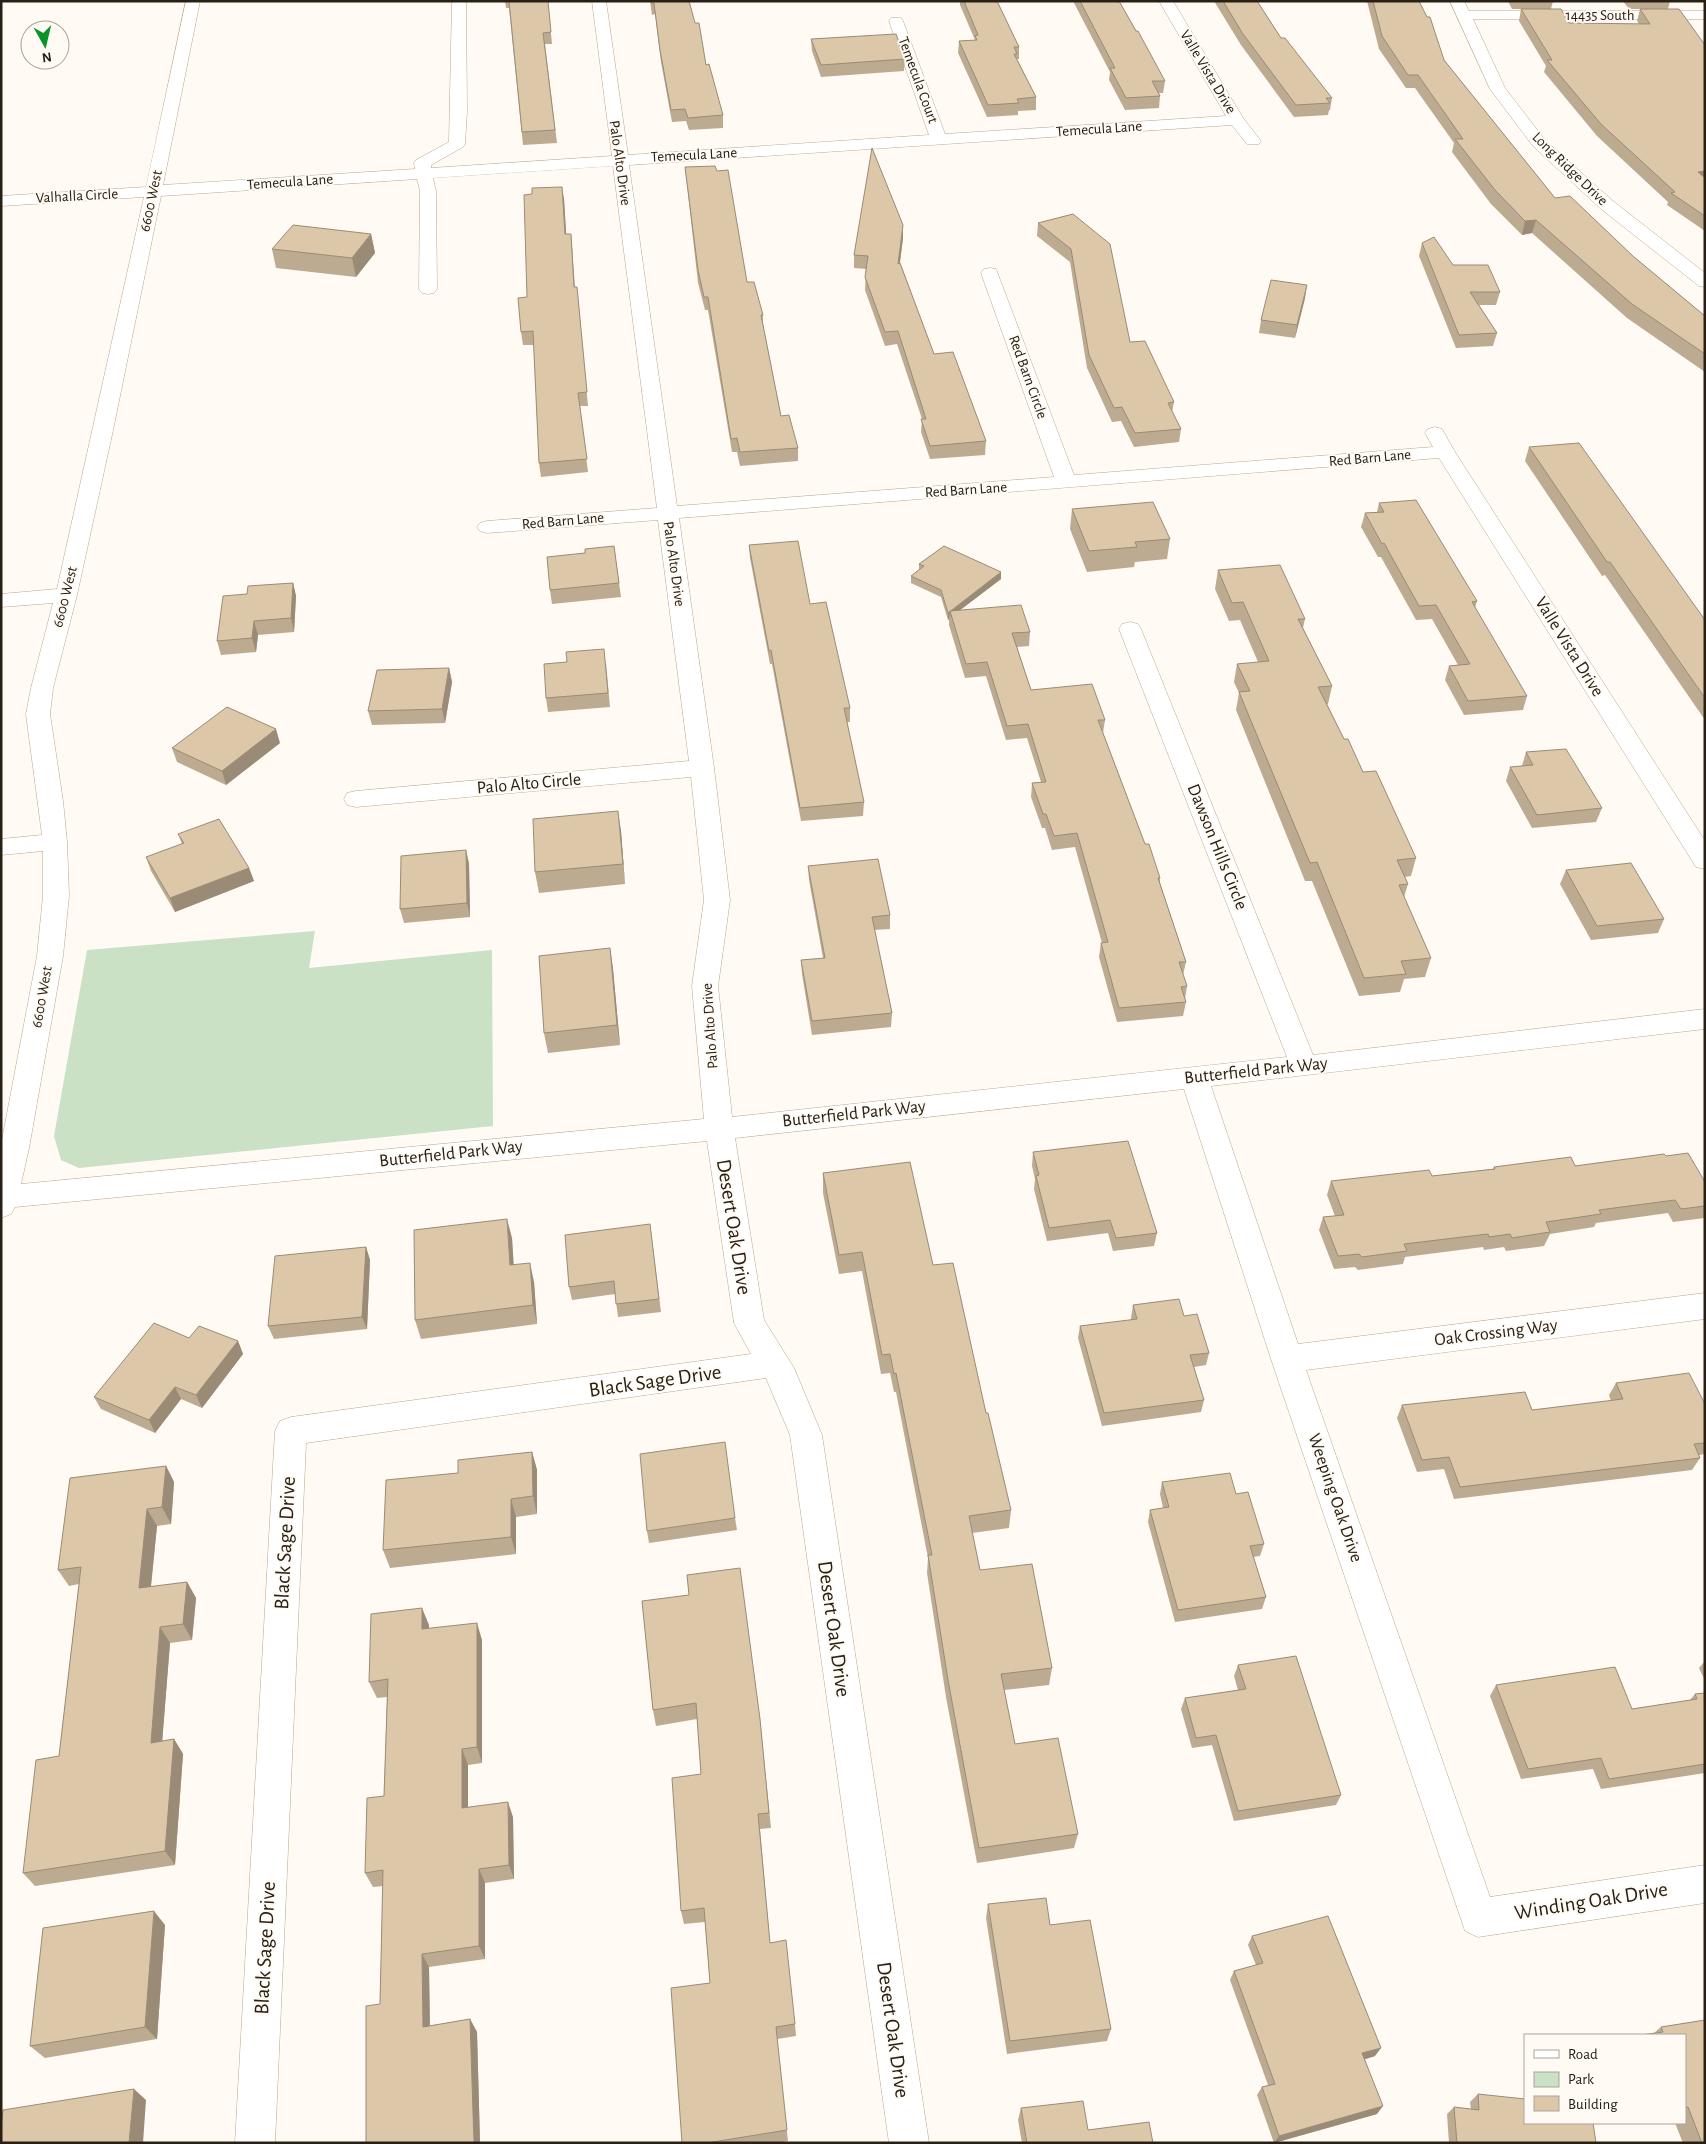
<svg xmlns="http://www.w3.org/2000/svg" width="1706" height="2144" font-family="'Alegreya Sans',sans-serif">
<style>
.green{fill:#cae1c5}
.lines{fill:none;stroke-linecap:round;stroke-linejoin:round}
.minor-casing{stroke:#bca687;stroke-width:1}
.minor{fill:#fff;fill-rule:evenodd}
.wall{fill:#bdab91}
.shaded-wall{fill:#9a8b76}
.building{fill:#dcc7a9;stroke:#9a8b76}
.labels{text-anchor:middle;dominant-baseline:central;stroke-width:4;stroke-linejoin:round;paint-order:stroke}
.far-street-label{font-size:15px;fill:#282014;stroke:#fffaf4}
.street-label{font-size:18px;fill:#282014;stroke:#fffaf4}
.near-street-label{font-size:21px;fill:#282014;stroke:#fffaf4}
</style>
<rect width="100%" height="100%" fill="#fffaf4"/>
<path class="green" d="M 315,931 L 309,968 L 492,950 L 493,1126 L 79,1168 L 61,1160 L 54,1136 L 87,950 Z"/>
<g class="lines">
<g class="minor-casing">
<path id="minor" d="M 186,1 L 200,1 L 163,185 L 415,169 L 414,163 L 416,160 L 449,142 L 452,1 L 466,1 L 467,111 L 465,144 L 463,147 L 431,165 L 431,168 L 612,156 L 592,1 L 606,1 L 628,155 L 929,135 L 889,21 L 891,18 L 901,18 L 903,21 L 945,134 L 1226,116 L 1159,1 L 1173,1 L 1243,118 L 1261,141 L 1259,144 L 1247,144 L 1232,125 L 629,165 L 677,506 L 1054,477 L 981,273 L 984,269 L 990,268 L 996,269 L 1074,475 L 1433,447 L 1425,433 L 1428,429 L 1435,427 L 1442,429 L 1455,452 L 1705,841 L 1705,869 L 1696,867 L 1439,458 L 679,518 L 714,768 L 730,900 L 718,986 L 732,1117 L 1287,1057 L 1119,629 L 1122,624 L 1130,622 L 1138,624 L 1141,629 L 1313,1055 L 1705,1009 L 1705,1029 L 1211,1086 L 1298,1344 L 1705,1293 L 1705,1319 L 1306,1370 L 1490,1897 L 1705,1865 L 1705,1903 L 1478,1937 L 1465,1931 L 1271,1359 L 1184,1089 L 735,1138 L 764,1320 L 794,1368 L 822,1435 L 929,2143 L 889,2143 L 790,1435 L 766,1378 L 306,1443 L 275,2143 L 235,2143 L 275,1431 L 280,1421 L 291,1417 L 751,1354 L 734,1323 L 707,1141 L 15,1207 L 11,1214 L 1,1218 L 1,1145 L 37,956 L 43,896 L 43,851 L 1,855 L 1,839 L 42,835 L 26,714 L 31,688 L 53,603 L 1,607 L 1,594 L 57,589 L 144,197 L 1,206 L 1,196 L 146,187 ZM 613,166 L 657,508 L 487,521 L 480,523 L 477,527 L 480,531 L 487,533 L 658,520 L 689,761 L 356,791 L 347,793 L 344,799 L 347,805 L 356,807 L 691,777 L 704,900 L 692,986 L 704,1119 L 21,1184 L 29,1148 L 63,956 L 69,896 L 67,842 L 63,801 L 50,714 L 53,688 L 77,595 L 112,435 L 161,196 L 417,179 L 420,191 L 419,289 L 422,293 L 428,294 L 434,293 L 437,289 L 436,191 L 433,178 Z
M 1450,1 L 1464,1 L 1469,11 L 1705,11 L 1705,19 L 1473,19 L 1505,88 L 1545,140 L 1613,201 L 1705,273 L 1705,287 L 1699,286 L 1601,209 L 1533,146 L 1490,89 Z"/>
</g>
<use href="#minor" class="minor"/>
</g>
<path class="wall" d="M 505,1 L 548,1 L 552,44 L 545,44 L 557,143 L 523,145 L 509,8 L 506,8 Z
M 650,1 L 689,1 L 706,65 L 723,115 L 723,128 L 689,130 L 686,121 L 672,122 L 661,62 L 655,14 L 652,15 Z
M 960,1 L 997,1 L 1019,47 L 1019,59 L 1017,59 L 1036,97 L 1036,110 L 1018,111 L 1018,115 L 987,117 L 958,53 L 959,41 L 975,40 L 960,5 Z
M 1075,1 L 1119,1 L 1165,81 L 1163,93 L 1159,93 L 1160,96 L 1159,108 L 1125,110 L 1109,80 L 1110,72 L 1074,3 Z
M 1214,1 L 1257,1 L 1281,38 L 1332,98 L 1330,110 L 1329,110 L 1328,115 L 1294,117 L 1241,45 Z
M 1367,1 L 1419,1 L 1444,60 L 1555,198 L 1634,257 L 1705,316 L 1705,372 L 1627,318 L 1532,233 L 1522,235 L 1491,204 L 1452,152 L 1454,143 L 1415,88 L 1406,88 L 1379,49 Z
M 1508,1 L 1553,1 L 1551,9 L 1512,9 Z
M 1623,1 L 1670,1 L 1668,9 L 1629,9 Z
M 1521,9 L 1569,23 L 1639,24 L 1637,21 L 1640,9 L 1705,45 L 1705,231 L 1667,205 L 1668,202 L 1597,136 L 1544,72 L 1546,66 L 1519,21 Z
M 811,39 L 905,59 L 904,71 L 821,77 L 812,51 Z
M 685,167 L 747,282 L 763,315 L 763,325 L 781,416 L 798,448 L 798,461 L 740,466 L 737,452 L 732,452 L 708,310 L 705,310 L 698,283 Z
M 564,199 L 566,234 L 571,234 L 575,287 L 577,287 L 588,406 L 580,406 L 588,472 L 541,477 L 539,463 L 534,345 L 523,345 L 521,332 L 527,297 Z
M 1073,214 L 1130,342 L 1174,402 L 1172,412 L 1181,429 L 1179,442 L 1134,447 L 1121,421 L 1112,422 L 1087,368 L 1070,262 L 1037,236 L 1038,223 Z
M 371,234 L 375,253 L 356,277 L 276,268 L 272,249 Z
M 903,238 L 900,263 L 934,354 L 986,441 L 985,455 L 930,459 L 921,432 L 922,419 L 897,344 L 885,346 L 865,290 L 866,269 L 854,268 L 854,255 Z
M 1422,243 L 1453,265 L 1500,292 L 1496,305 L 1479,305 L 1497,333 L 1493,346 L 1456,348 L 1419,256 Z
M 1305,298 L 1295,338 L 1259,333 L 1261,320 Z
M 1529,447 L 1705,620 L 1705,720 L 1605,575 L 1602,576 L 1525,461 Z
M 1379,503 L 1477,601 L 1475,608 L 1527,696 L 1523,710 L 1464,715 L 1445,680 L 1449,666 L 1458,665 L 1432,619 L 1416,620 L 1381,557 L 1378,557 L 1361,527 L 1365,513 L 1377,512 Z
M 1072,509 L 1170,539 L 1167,559 L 1135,562 L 1134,567 L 1087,572 L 1070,529 Z
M 749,545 L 810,604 L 850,708 L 850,722 L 847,722 L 864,802 L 863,816 L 801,821 L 772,664 L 770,664 L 750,558 Z
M 614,546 L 621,597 L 552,604 L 550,590 L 585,553 Z
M 919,564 L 1001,579 L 960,610 L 1030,632 L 1029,646 L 1017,647 L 1031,690 L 1105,720 L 1103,733 L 1145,844 L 1160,878 L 1160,883 L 1186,962 L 1183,975 L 1187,986 L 1185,999 L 1186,1002 L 1183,1016 L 1117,1022 L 1099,957 L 1101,943 L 1102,943 L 1075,847 L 1052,850 L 1045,828 L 1042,828 L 1031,797 L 1032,783 L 1041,782 L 1027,738 L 1006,740 L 986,676 L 965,678 L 949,625 L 949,619 L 948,620 L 941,597 L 911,583 L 911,576 L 919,570 Z
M 1218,570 L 1305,619 L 1303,628 L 1332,686 L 1328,704 L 1327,704 L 1344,739 L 1363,772 L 1416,858 L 1411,876 L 1405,877 L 1408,884 L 1404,897 L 1431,958 L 1425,977 L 1404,979 L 1400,992 L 1359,996 L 1312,881 L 1305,881 L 1236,710 L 1239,693 L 1234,682 L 1237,664 L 1258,662 L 1240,620 L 1229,621 L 1215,589 Z
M 293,583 L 296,596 L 294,632 L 258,635 L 256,652 L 221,655 L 217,641 L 247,594 Z
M 606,663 L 610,707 L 548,712 L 546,698 Z
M 449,668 L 452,682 L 445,723 L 372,725 L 368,711 Z
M 280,743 L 226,785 L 177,762 L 172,748 Z
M 1526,752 L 1602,808 L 1596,822 L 1532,828 L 1506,781 L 1510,767 L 1522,766 Z
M 621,831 L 625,884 L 539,893 L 535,872 Z
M 178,834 L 249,868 L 254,881 L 175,912 L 151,871 L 146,857 L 182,844 Z
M 466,850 L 469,864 L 470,917 L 404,923 L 400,909 Z
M 808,866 L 890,915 L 890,929 L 874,930 L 892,1013 L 891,1027 L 812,1035 L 802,974 L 801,960 L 823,958 L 809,880 Z
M 1566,870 L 1664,919 L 1658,933 L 1591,940 L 1560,884 Z
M 610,948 L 613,969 L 620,1045 L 548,1053 L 544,1033 Z
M 1033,1152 L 1157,1233 L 1154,1246 L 1113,1251 L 1108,1233 L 1047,1241 L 1034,1189 L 1035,1179 L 1032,1166 Z
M 1666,1156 L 1705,1182 L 1705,1218 L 1673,1222 L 1668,1213 L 1596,1223 L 1594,1227 L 1550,1234 L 1544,1246 L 1506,1251 L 1504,1247 L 1484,1250 L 1483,1247 L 1405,1257 L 1403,1264 L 1358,1270 L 1355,1267 L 1334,1269 L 1319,1230 L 1323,1217 L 1335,1216 L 1327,1195 L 1331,1181 L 1432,1176 L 1493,1169 L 1494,1167 L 1575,1166 Z
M 823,1173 L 933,1265 L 986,1413 L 1011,1510 L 1009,1528 L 972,1533 L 980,1570 L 1052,1668 L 1049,1685 L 1004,1690 L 1015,1744 L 1078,1834 L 1074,1848 L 977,1863 L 946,1697 L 927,1573 L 928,1558 L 896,1392 L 894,1392 L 890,1373 L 881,1374 L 862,1271 L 839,1274 L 823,1193 Z
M 650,1224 L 661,1312 L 618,1317 L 615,1294 L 572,1300 L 569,1287 Z
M 512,1238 L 513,1264 L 534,1282 L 537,1324 L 421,1339 L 415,1320 Z
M 366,1247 L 370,1260 L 367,1329 L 274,1339 L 268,1326 Z
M 1133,1305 L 1209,1353 L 1206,1365 L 1194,1367 L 1204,1400 L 1201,1412 L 1102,1426 L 1078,1338 L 1080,1326 L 1131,1320 L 1131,1318 Z
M 189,1338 L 238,1341 L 243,1354 L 202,1408 L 181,1399 L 155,1433 L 101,1409 L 94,1397 Z
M 1616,1383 L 1705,1404 L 1705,1454 L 1699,1455 L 1700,1458 L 1692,1470 L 1454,1499 L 1444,1469 L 1417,1472 L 1397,1418 L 1402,1405 L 1532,1410 L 1611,1401 L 1609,1395 Z
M 532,1452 L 537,1470 L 537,1514 L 516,1517 L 516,1554 L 390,1568 L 383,1550 L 458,1473 Z
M 166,1466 L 174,1482 L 171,1524 L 157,1526 L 151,1587 L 187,1582 L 196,1598 L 192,1640 L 170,1643 L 162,1741 L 174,1739 L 183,1754 L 175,1865 L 35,1886 L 23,1873 L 59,1756 L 79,1584 L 69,1586 L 58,1570 Z
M 1162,1482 L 1236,1494 L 1264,1544 L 1260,1556 L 1253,1557 L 1266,1597 L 1262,1609 L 1175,1622 L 1148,1522 L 1150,1510 L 1163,1508 L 1160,1494 Z
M 735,1518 L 737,1530 L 649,1543 L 647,1531 Z
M 642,1601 L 760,1719 L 771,1828 L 760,1829 L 770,1943 L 795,2024 L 796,2036 L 777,2039 L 788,2141 L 778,2143 L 682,2143 L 710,1983 L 705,1922 L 684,1924 L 681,1911 L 701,1774 L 697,1719 L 656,1726 L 653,1710 Z
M 429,1625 L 429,1629 L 482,1640 L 482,1763 L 468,1765 L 468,1807 L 513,1817 L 514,1879 L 485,1883 L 485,1959 L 429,1967 L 430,2026 L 470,2019 L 477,2032 L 480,2143 L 380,2004 L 383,1886 L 373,1887 L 365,1873 L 384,1796 L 387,1697 L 377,1698 L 369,1682 Z
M 1705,1661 L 1705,1681 L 1699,1668 Z
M 1238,1665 L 1341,1795 L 1336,1805 L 1234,1821 L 1212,1745 L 1192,1748 L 1181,1709 L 1185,1698 L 1238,1690 L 1234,1676 Z
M 1496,1685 L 1632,1709 L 1690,1700 L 1695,1694 L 1705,1693 L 1705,1773 L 1601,1789 L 1593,1769 L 1521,1779 L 1490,1696 Z
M 988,1904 L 1050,1925 L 1111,2029 L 1107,2041 L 1007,2054 L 986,1918 Z
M 165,1925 L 157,2039 L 45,2058 L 30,2046 Z
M 1252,1936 L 1375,2056 L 1365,2059 L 1377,2114 L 1274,2143 L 1257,2095 L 1262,2087 L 1268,2085 L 1230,1980 L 1234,1971 L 1256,1965 L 1248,1945 Z
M 1705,2020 L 1705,2143 L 1683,2143 L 1675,2123 L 1685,2123 L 1685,2035 L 1641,2035 L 1654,2033 L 1661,2027 Z
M 1478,2094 L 1596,2143 L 1449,2143 L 1447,2114 L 1454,2107 L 1471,2109 L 1470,2102 Z
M 1021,2108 L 1088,2130 L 1153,2143 L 1022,2143 L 1018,2120 Z"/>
<path class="shaded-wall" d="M 1705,171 L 1705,183 L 1698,172 Z
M 562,187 L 564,199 L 567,247 L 565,234 Z
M 1536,220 L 1532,233 L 1522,235 L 1525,221 Z
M 903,225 L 903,238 L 898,276 L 898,264 Z
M 371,234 L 375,253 L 356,277 L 352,258 Z
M 571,234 L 572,246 L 575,300 L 574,287 Z
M 1307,285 L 1305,298 L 1295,338 L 1297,325 Z
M 1001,572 L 1001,579 L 951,617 L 950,612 Z
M 293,583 L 296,596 L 294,632 L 291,618 Z
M 950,612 L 949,619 L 948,620 L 948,613 Z
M 254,621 L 258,635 L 256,652 L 252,638 Z
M 449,668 L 452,682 L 445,723 L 442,709 Z
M 276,729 L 280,743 L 226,785 L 222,771 Z
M 618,811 L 621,831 L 625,884 L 623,864 Z
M 466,850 L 469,864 L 470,917 L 467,903 Z
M 249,868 L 254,881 L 175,912 L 170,898 Z
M 610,948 L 613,969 L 620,1045 L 617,1025 Z
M 507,1219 L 512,1238 L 515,1284 L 510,1265 Z
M 366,1247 L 370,1260 L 367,1329 L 362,1317 Z
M 530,1263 L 534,1282 L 537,1324 L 533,1305 Z
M 238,1341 L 243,1354 L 202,1408 L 196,1395 Z
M 175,1387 L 181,1399 L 155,1433 L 149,1420 Z
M 532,1452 L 537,1470 L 537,1514 L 533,1496 Z
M 166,1466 L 174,1482 L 171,1524 L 162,1507 Z
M 511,1499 L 516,1517 L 516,1554 L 511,1537 Z
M 147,1509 L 157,1526 L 149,1604 L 139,1588 Z
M 187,1582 L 196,1598 L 192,1640 L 183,1624 Z
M 422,1608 L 429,1625 L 428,1646 L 422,1629 Z
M 477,1623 L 482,1640 L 482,1763 L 477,1747 Z
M 160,1627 L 170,1643 L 161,1757 L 151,1743 Z
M 174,1739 L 183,1754 L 175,1865 L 165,1851 Z
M 462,1749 L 468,1765 L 468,1823 L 462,1808 Z
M 508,1802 L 513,1817 L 514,1879 L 509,1865 Z
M 479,1869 L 485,1883 L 485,1959 L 479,1946 Z
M 154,1911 L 165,1925 L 157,2039 L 145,2027 Z
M 422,1954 L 429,1967 L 430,2039 L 423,2027 Z
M 470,2019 L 477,2032 L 480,2143 L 474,2143 Z
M 1381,2048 L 1375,2056 L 1356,2062 L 1362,2053 Z
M 134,2089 L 146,2100 L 143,2143 L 129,2143 Z
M 1383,2106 L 1377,2114 L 1274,2143 L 1279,2136 Z"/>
<path class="building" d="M 509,1 L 548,1 L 551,32 L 543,33 L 555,130 L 522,132 Z
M 651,1 L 689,1 L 695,23 L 699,23 L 706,65 L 709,64 L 723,115 L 688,118 L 685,109 L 671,110 L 660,50 L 654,3 L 652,3 Z
M 964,1 L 997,1 L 1019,47 L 1014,47 L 1017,54 L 1014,54 L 1036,97 L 1017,99 L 1019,103 L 988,105 L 959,41 L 977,40 L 975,36 L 978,35 Z
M 1080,1 L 1119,1 L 1136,31 L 1138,31 L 1165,81 L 1152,81 L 1160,96 L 1126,98 L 1110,68 L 1115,68 Z
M 1223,1 L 1257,1 L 1281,38 L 1285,38 L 1332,98 L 1326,98 L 1330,103 L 1296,105 L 1243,34 Z
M 1373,1 L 1419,1 L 1427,17 L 1430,17 L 1444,60 L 1555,198 L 1570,196 L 1634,257 L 1705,316 L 1705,354 L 1632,304 L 1536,220 L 1525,221 L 1495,190 L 1455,139 L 1463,139 L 1418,75 L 1408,75 L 1382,36 Z
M 1521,9 L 1561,9 L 1569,23 L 1650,24 L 1640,9 L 1679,9 L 1705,45 L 1705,171 L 1698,172 L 1705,178 L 1705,216 L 1671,193 L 1675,192 L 1601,124 L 1547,60 L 1552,60 Z
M 896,34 L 905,59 L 821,65 L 811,39 Z
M 872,148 L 903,225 L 898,264 L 900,263 L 934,354 L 953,352 L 986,441 L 930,446 L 921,419 L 926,419 L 898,331 L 885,332 L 865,277 L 868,256 L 854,255 Z
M 715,166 L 717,171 L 728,170 L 747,282 L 754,282 L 763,315 L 761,315 L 781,416 L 789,415 L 798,448 L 740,452 L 737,438 L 731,439 L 708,297 L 704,297 L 698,270 L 685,167 Z
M 562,187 L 565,234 L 571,234 L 574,287 L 577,287 L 587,392 L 578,393 L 587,459 L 539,463 L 533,331 L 521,332 L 518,298 L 527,297 L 524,195 L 532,194 L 532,188 Z
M 1073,214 L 1110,244 L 1130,342 L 1145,341 L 1174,402 L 1168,403 L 1181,429 L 1135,433 L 1122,407 L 1114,408 L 1089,355 L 1071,249 L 1038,223 Z
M 293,225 L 371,234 L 352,258 L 272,249 Z
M 1434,237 L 1453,265 L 1488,265 L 1500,292 L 1470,292 L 1497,333 L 1459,335 L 1422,243 Z
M 1271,280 L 1307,285 L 1297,325 L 1261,320 Z
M 1579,443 L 1705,620 L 1705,698 L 1610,562 L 1607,562 L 1529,447 Z
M 1416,500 L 1477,601 L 1472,602 L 1527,696 L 1468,701 L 1449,666 L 1470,664 L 1436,605 L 1419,606 L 1384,543 L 1382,544 L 1365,513 L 1384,512 L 1379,503 Z
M 1153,502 L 1170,539 L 1135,542 L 1137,547 L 1089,551 L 1072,509 Z
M 798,541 L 810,604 L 826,602 L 850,708 L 844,708 L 864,802 L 800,808 L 771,650 L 769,651 L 749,545 Z
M 614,546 L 619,583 L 550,590 L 547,557 L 585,553 L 585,549 Z
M 944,546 L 1001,572 L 948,613 L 941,590 L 911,576 L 924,566 L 919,564 Z
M 1280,565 L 1305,619 L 1298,619 L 1332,686 L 1318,687 L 1344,739 L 1348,739 L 1363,772 L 1376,771 L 1416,858 L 1397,860 L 1408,884 L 1399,885 L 1431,958 L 1401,961 L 1406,974 L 1364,978 L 1317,862 L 1310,863 L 1239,692 L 1250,691 L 1237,664 L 1269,661 L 1243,602 L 1232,603 L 1218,570 Z
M 293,583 L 291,618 L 254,621 L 252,638 L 217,641 L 223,596 L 247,594 L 248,586 Z
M 1021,605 L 1030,632 L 1012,633 L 1031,690 L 1092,684 L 1105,720 L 1098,720 L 1145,844 L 1149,844 L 1160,878 L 1158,878 L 1186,962 L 1179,962 L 1187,986 L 1181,987 L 1186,1002 L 1119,1008 L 1101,943 L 1108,942 L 1077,833 L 1054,836 L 1046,814 L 1043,814 L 1032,783 L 1046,782 L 1028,724 L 1007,726 L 987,662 L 966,664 L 950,611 Z
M 604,649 L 608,693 L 546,698 L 544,664 L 567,662 L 566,652 Z
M 449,668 L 442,709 L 368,711 L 377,670 Z
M 227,707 L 276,729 L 222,771 L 172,748 Z
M 1566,749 L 1602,808 L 1537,815 L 1510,767 L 1533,765 L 1526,752 Z
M 618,811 L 623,864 L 535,872 L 533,819 Z
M 219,819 L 249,868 L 170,898 L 146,857 L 184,843 L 178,834 Z
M 466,850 L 467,903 L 400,909 L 401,856 Z
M 878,859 L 890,915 L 872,917 L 892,1013 L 812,1021 L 801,960 L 825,958 L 808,866 Z
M 1631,863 L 1664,919 L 1597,926 L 1566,870 Z
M 610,948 L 617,1025 L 544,1033 L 539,956 Z
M 1128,1141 L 1157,1233 L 1116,1238 L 1110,1220 L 1049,1228 L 1036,1176 L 1039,1175 L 1033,1152 Z
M 1688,1153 L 1705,1182 L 1705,1206 L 1681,1209 L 1675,1200 L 1599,1210 L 1601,1214 L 1546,1222 L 1550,1232 L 1512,1238 L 1510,1234 L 1489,1237 L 1488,1234 L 1404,1244 L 1407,1251 L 1362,1257 L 1359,1254 L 1338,1256 L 1323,1217 L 1344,1215 L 1331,1181 L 1429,1170 L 1432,1176 L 1495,1169 L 1494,1167 L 1571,1157 L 1575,1166 L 1664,1154 L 1666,1156 Z
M 910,1162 L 933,1265 L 953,1263 L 986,1413 L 988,1413 L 1011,1510 L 969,1516 L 980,1570 L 1032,1564 L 1052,1668 L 1001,1674 L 1015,1744 L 1058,1738 L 1078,1834 L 979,1848 L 948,1680 L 928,1555 L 932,1555 L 896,1373 L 894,1374 L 890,1354 L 882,1355 L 862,1252 L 839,1255 L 823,1173 Z
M 507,1219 L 510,1265 L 530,1263 L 533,1305 L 415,1320 L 414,1230 Z
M 650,1224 L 659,1299 L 616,1304 L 614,1281 L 569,1287 L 565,1235 Z
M 366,1247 L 362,1317 L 268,1326 L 275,1256 Z
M 1179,1299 L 1184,1316 L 1197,1314 L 1209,1353 L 1190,1355 L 1204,1400 L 1104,1413 L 1080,1326 L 1137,1319 L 1133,1305 Z
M 154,1323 L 189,1338 L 199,1326 L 238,1341 L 196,1395 L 175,1387 L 149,1420 L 94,1397 Z
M 1689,1373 L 1705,1404 L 1705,1443 L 1694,1444 L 1700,1458 L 1460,1487 L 1449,1457 L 1422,1460 L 1402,1405 L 1525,1392 L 1532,1410 L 1623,1399 L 1616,1383 Z
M 725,1442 L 735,1518 L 647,1531 L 640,1454 Z
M 532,1452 L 533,1496 L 511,1499 L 511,1537 L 383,1550 L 386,1480 L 458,1473 L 458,1460 Z
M 166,1466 L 162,1507 L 147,1509 L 139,1588 L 187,1582 L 183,1624 L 160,1627 L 151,1743 L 174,1739 L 165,1851 L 23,1873 L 36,1760 L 59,1756 L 81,1567 L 58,1570 L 70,1478 Z
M 1230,1473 L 1236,1494 L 1248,1492 L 1264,1544 L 1250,1546 L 1266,1597 L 1178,1610 L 1150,1510 L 1169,1507 L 1162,1482 Z
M 740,1568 L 760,1719 L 769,1813 L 758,1814 L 770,1943 L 786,1940 L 795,2024 L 776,2027 L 787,2130 L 707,2143 L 682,2143 L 671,1988 L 710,1983 L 704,1908 L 681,1911 L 672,1778 L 701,1774 L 696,1703 L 653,1710 L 642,1601 L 689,1595 L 687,1575 Z
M 422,1608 L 422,1629 L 477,1623 L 477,1747 L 462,1749 L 462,1808 L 508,1802 L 509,1865 L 479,1869 L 479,1946 L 422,1954 L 423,2027 L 470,2019 L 474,2143 L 366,2143 L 366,2006 L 380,2004 L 383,1870 L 365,1873 L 367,1798 L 384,1796 L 388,1679 L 369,1682 L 371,1614 Z
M 1296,1656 L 1341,1795 L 1238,1811 L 1216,1735 L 1196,1738 L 1185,1698 L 1246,1689 L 1238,1665 Z
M 1615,1667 L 1632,1709 L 1697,1699 L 1695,1694 L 1705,1693 L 1705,1764 L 1609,1779 L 1601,1758 L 1528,1769 L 1496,1685 Z
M 1046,1898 L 1050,1925 L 1090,1920 L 1111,2029 L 1010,2041 L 988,1904 Z
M 154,1911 L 145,2027 L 30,2046 L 43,1928 Z
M 1328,1916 L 1381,2048 L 1362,2053 L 1383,2106 L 1279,2136 L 1262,2087 L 1275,2084 L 1234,1971 L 1263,1963 L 1252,1936 Z
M 1705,2020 L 1705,2143 L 1702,2143 L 1688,2107 L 1685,2108 L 1685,2035 L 1641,2035 L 1663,2032 L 1661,2027 Z
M 134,2089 L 129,2143 L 1,2143 L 1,2127 L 3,2110 Z
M 1478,2094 L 1525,2099 L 1525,2123 L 1593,2123 L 1596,2143 L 1457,2143 L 1454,2107 L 1479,2110 Z
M 1083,2101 L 1088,2130 L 1149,2122 L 1153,2143 L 1027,2143 L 1021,2108 Z"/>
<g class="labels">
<g class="far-street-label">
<text x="1600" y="15">14435 South</text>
<text transform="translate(1208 72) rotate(59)">Valle Vista Drive</text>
<text transform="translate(918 80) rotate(70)">Temecula Court</text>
<text transform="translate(1099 129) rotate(-4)">Temecula Lane</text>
<text transform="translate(694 155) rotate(-3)">Temecula Lane</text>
<text transform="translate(620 163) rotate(82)">Palo Alto Drive</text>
<text transform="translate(1570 169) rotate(44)">Long Ridge Drive</text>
<text transform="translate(290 182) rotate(-4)">Temecula Lane</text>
<text transform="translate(77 196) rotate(-3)">Valhalla Circle</text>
<text transform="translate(151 201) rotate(-78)">6600 West</text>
<text transform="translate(1028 377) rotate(70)">Red Barn Circle</text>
<text transform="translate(1370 458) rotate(-5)">Red Barn Lane</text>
<text transform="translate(966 490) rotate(-4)">Red Barn Lane</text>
<text transform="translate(563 521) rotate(-5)">Red Barn Lane</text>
<text transform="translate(674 564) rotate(82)">Palo Alto Drive</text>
<text transform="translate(65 597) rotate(-76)">6600 West</text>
<text transform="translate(42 997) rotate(-80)">6600 West</text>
<text transform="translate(710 1026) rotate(-94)">Palo Alto Drive</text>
</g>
<g class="street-label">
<text transform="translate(1569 647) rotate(58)">Valle Vista Drive</text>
<text transform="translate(529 784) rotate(-5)">Palo Alto Circle</text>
<text transform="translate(1217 847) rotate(68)">Dawson Hills Circle</text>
<text transform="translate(1256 1071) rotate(-6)">Butterfield Park Way</text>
<text transform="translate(854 1114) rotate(-6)">Butterfield Park Way</text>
<text transform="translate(451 1154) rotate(-6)">Butterfield Park Way</text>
<text transform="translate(1496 1333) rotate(-7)">Oak Crossing Way</text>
<text transform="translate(1335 1498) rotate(71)">Weeping Oak Drive</text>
</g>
<g class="near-street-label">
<text transform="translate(734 1227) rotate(81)">Desert Oak Drive</text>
<text transform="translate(655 1381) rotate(-8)">Black Sage Drive</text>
<text transform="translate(285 1543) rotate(-87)">Black Sage Drive</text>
<text transform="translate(834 1629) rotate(82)">Desert Oak Drive</text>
<text transform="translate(1591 1901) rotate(-9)">Winding Oak Drive</text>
<text transform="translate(265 1948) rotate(-87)">Black Sage Drive</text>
<text transform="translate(893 2030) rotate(82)">Desert Oak Drive</text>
</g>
</g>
<rect width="1706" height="2144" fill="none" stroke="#282014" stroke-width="5"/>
<rect x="1524" y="2034" width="162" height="90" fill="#fffaf4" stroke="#a9a39a"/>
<rect x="1534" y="2050" width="25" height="8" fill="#ffffff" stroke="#a9a39a"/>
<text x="1568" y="2059" font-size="15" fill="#282014">Road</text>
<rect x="1534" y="2072" width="25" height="15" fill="#cae1c5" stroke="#a9a39a"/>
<text x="1568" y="2084" font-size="15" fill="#282014">Park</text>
<rect x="1534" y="2096" width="25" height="15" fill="#dcc7a9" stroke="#a9a39a"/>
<text x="1568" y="2109" font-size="15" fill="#282014">Building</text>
<g transform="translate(45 45) rotate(172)"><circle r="24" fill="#fffaf4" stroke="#a9a39a"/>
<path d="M0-4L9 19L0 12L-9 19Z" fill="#089429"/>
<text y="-8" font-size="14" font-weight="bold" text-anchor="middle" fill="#282014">N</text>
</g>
</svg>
